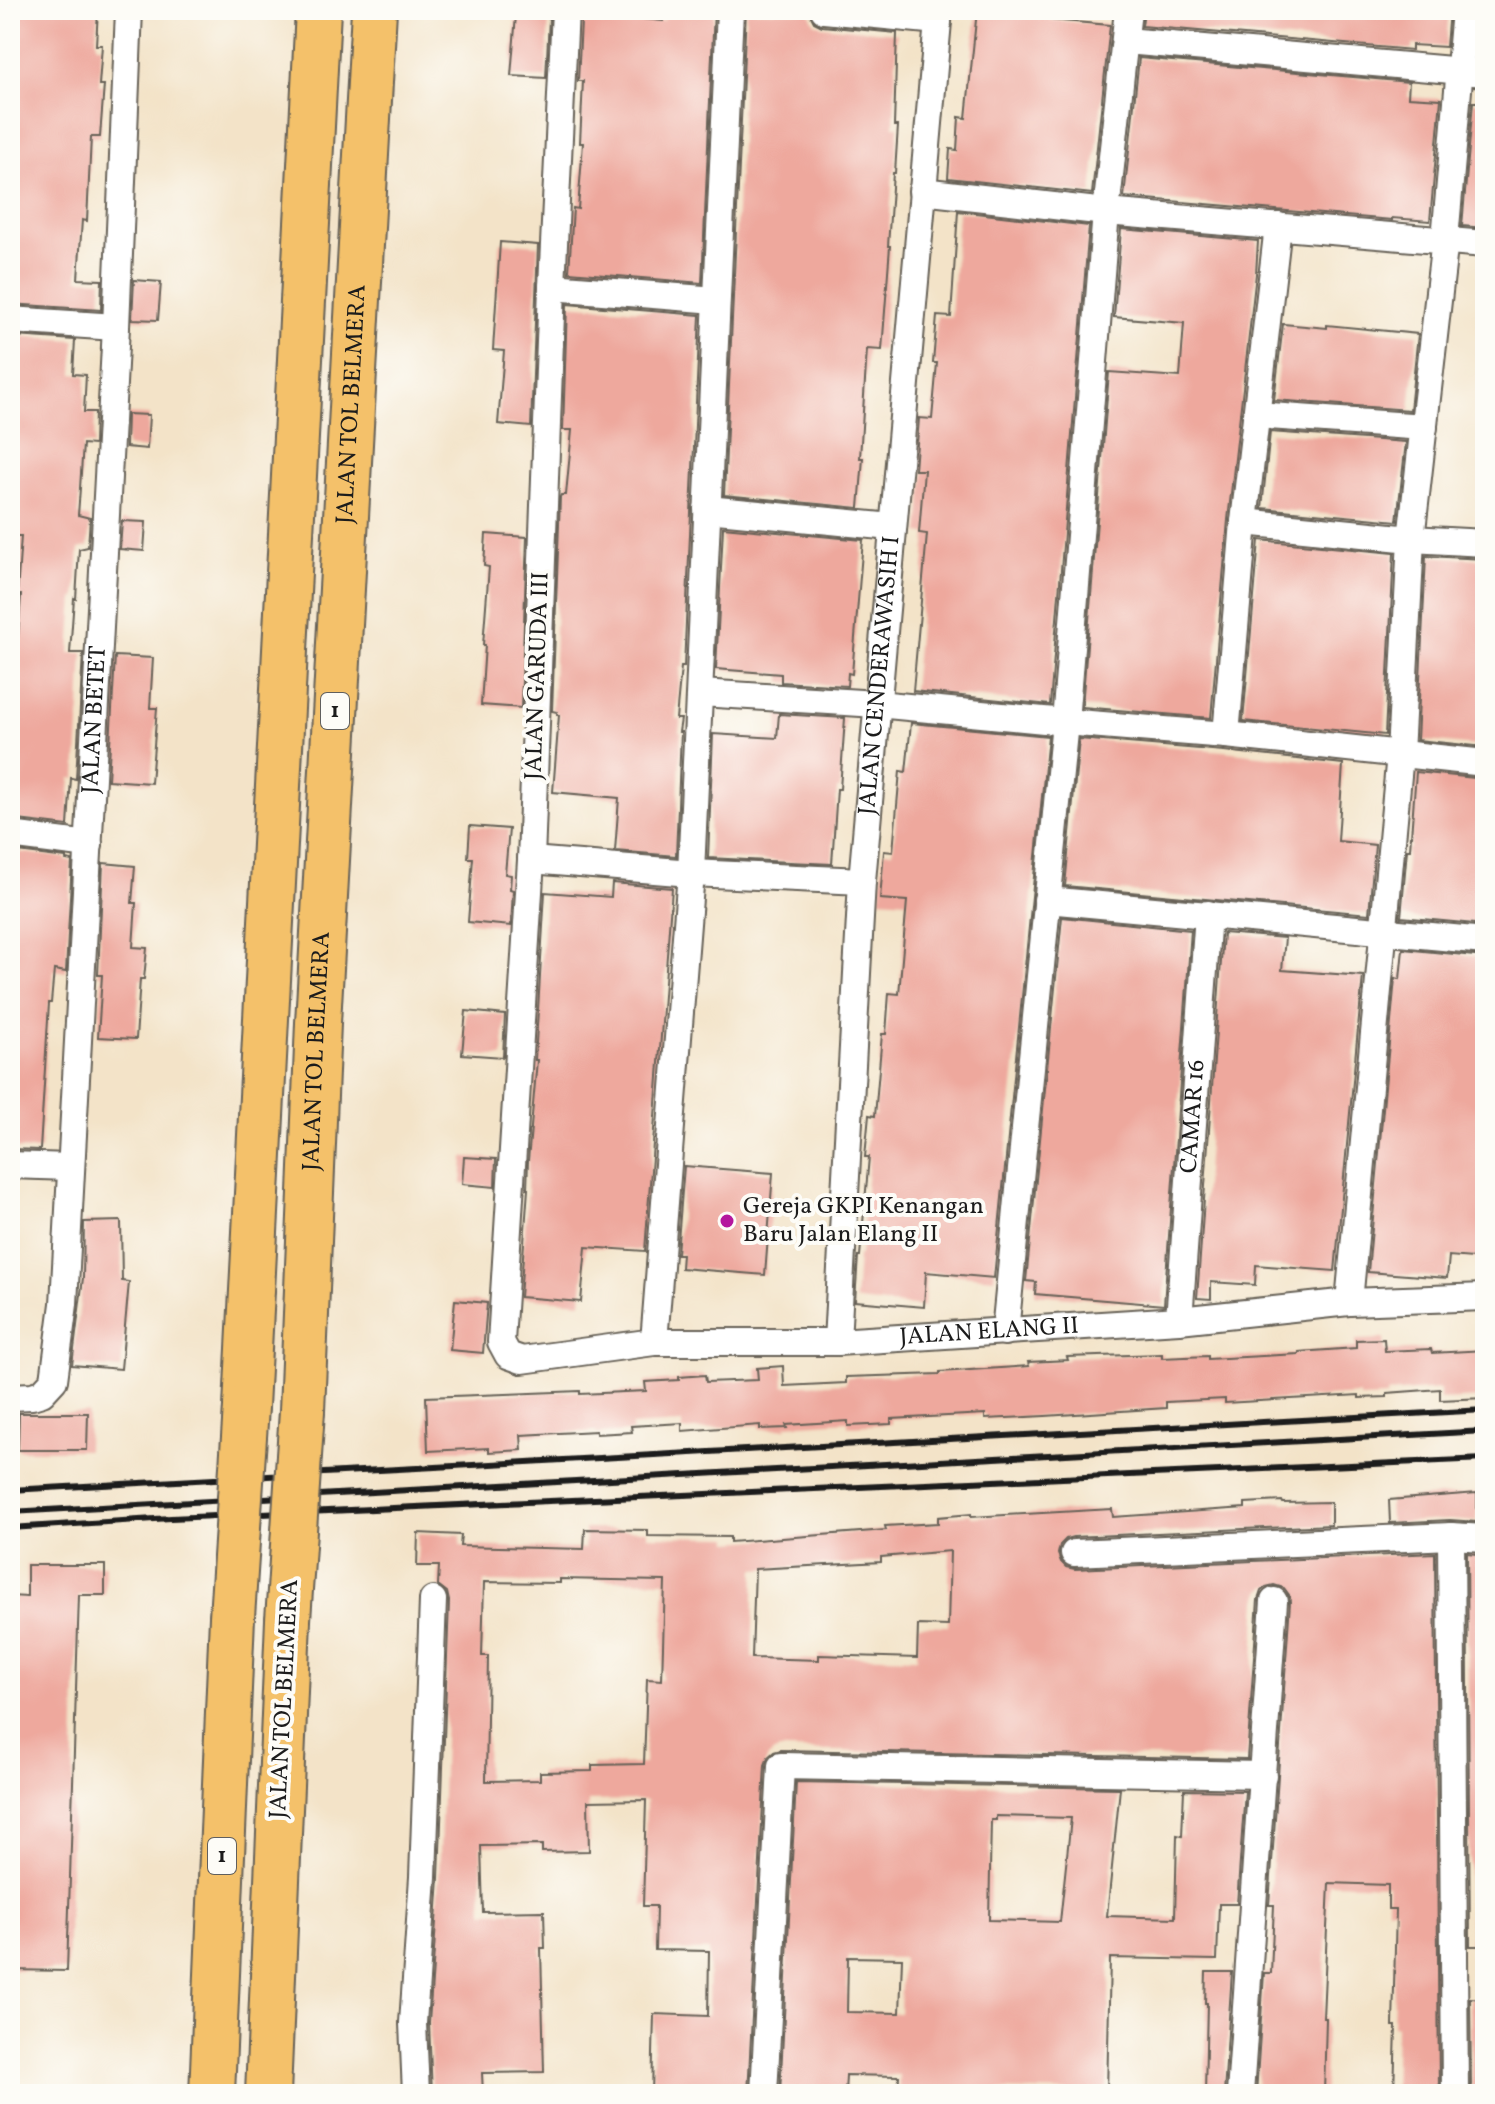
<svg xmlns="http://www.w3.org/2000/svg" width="1495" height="2104" font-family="Vollkorn,serif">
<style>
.building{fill:#eea89d;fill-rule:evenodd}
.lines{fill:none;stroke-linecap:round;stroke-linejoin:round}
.minor-casing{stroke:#676258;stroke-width:30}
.motorway-casing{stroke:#676258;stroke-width:48}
.minor{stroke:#fff;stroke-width:26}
.motorway{stroke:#f4c16b;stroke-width:44}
.rail{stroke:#1c1c1c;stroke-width:6}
.motorway-bridge-casing{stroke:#676258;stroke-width:48;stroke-linecap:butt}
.motorway-bridge{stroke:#f4c16b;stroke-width:44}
.poi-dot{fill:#b5179e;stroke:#fdfcf7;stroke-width:3}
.labels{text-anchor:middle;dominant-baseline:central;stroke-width:8;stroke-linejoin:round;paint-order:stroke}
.shield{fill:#fdfcf7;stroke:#605f5e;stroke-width:2}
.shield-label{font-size:22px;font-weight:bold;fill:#1c1c1c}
.street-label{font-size:24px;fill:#1c1c1c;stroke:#fdfcf7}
.poi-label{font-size:24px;fill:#1c1c1c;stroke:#fdfcf7;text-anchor:start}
</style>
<rect width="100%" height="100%" fill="#fdfcf7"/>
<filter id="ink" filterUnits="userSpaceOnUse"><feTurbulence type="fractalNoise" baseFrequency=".0125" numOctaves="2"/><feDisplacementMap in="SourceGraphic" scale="16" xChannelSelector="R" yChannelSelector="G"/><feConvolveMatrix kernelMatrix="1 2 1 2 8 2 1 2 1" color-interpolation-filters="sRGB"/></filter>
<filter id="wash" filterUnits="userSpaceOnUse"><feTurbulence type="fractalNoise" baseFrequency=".006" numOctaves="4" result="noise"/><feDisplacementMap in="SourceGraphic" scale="32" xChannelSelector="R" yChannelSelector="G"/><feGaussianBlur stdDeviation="1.8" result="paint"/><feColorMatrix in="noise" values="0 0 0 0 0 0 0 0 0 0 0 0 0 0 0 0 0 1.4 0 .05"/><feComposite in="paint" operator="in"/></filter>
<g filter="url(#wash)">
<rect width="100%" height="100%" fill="#f3e3c8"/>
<g id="blocks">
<path class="building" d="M 10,10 L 98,10 L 96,45 L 102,45 L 99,85 L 104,85 L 100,137 L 91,137 L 87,221 L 82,220 L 78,279 L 102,280 L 101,310 L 10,304 Z
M 664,10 L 714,10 L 702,283 L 569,272 L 573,208 L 578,209 L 583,143 L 580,143 L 583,81 L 578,81 L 581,21 L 588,21 L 588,14 L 663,21 Z
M 746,10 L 809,12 L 814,22 L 822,26 L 897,33 L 894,126 L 898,126 L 895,173 L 893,173 L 888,246 L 890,246 L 882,350 L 867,349 L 860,458 L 863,458 L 859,508 L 724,495 Z
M 977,10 L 1052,14 L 1051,20 L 1110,25 L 1092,194 L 948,178 L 950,149 L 957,150 L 959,117 L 966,118 Z
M 1144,10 L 1449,10 L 1446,47 L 1412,45 L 1412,50 L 1142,26 Z
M 1481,10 L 1485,10 L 1485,50 L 1478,50 Z
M 516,15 L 549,18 L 546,78 L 511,76 Z
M 1139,58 L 1409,82 L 1408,97 L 1441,99 L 1430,221 L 1392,218 L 1392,220 L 1124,197 Z
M 1473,102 L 1485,102 L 1485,228 L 1462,226 Z
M 958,211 L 1089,226 L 1050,705 L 913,691 L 927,534 L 919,533 L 924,470 L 915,470 L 919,418 L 932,419 L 937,363 L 933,363 L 937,316 L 951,317 Z
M 1121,229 L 1258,241 L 1256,274 L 1228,520 L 1211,718 L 1082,707 L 1109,372 L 1180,377 L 1184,323 L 1114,317 Z
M 500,242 L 538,245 L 531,427 L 498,424 L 504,351 L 493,350 Z
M 134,280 L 161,282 L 158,320 L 132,319 Z
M 567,304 L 700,315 L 684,667 L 681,667 L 676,719 L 681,719 L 679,732 L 681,732 L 676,856 L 615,851 L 619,798 L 553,792 L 559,715 L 557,715 L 557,712 L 552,711 L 560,497 L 561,495 L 566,495 L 572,430 L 563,430 Z
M 1283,324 L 1327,328 L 1327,325 L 1418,334 L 1410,410 L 1274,400 Z
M 15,336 L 75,340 L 73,374 L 86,375 L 84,412 L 95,412 L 94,445 L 83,444 L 80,488 L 78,515 L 90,518 L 88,547 L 79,549 L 76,599 L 74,598 L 70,653 L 83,653 L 76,779 L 71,778 L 68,826 L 10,819 L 10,700 L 12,700 L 15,666 L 16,666 L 21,595 L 17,595 L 21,536 L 10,536 L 10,388 L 12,388 Z
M 127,414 L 149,415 L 147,449 L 126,447 Z
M 1270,432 L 1406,442 L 1397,521 L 1262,508 Z
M 122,521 L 146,522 L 144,551 L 120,549 Z
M 723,527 L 863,540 L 852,674 L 848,673 L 847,686 L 781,682 L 781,674 L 716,669 Z
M 486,534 L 527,537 L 521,708 L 481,705 L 485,645 L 483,645 L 489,567 L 484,566 Z
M 1259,540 L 1394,553 L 1385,735 L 1243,721 Z
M 1426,556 L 1485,559 L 1485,747 L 1417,740 Z
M 115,656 L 153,658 L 150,708 L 157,708 L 151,783 L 108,780 Z
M 779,714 L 845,718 L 840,789 L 837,789 L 832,864 L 708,858 L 713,734 L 777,738 Z
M 911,723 L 1048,736 L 994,1278 L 926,1272 L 924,1307 L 855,1301 L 858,1256 L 860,1256 L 869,1157 L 865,1157 L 869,1115 L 875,1116 L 882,1034 L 886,1034 L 889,993 L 899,994 L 907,901 L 880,899 L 884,851 L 893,852 L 900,771 L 906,772 Z
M 1079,739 L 1224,751 L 1343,764 L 1338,841 L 1375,845 L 1369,914 L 1065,886 Z
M 1416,772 L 1485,779 L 1485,925 L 1401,917 L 1407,849 L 1410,849 Z
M 470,826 L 509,829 L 505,874 L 511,875 L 510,889 L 513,890 L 511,926 L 468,922 L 473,858 L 468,858 Z
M 10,851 L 66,858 L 66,860 L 72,861 L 66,972 L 54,970 L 51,1003 L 49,1003 L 40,1150 L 10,1149 Z
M 103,863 L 135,866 L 132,903 L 136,903 L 133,947 L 147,948 L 144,979 L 140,979 L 136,1039 L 98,1037 L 102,975 L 98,975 Z
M 612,883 L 672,888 L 645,1251 L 586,1247 L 581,1302 L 520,1297 L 528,1189 L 527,1189 L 528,1161 L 537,1060 L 535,1060 L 545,892 L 611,897 Z
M 1062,917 L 1191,930 L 1164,1305 L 1035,1294 L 1036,1282 L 1026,1281 Z
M 1223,933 L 1285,938 L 1282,970 L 1363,976 L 1335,1271 L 1256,1265 L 1255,1285 L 1211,1282 L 1211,1299 L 1197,1298 Z
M 1403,949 L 1485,957 L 1485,1259 L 1449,1256 L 1447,1278 L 1368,1272 L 1395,978 L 1400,979 Z
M 466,1011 L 505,1015 L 503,1057 L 462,1054 Z
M 464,1157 L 496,1159 L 495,1187 L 462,1184 Z
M 684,1166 L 773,1173 L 765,1275 L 681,1268 L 682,1254 L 677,1254 Z
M 121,1221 L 122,1281 L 129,1282 L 121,1369 L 72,1365 L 83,1278 L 84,1222 Z
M 455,1300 L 487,1303 L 483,1353 L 450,1350 Z
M 1384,1339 L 1385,1351 L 1431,1349 L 1432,1353 L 1485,1350 L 1485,1398 L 1440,1400 L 1440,1389 L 1387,1393 L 1387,1397 L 1359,1398 L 1359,1395 L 1225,1403 L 1225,1399 L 1166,1402 L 1166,1408 L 1045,1416 L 985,1419 L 985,1414 L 891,1419 L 891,1424 L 848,1426 L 848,1421 L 786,1425 L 787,1428 L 760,1429 L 760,1425 L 682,1431 L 682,1423 L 631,1426 L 632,1432 L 596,1434 L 596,1431 L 521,1435 L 522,1450 L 489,1452 L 489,1448 L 428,1451 L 426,1397 L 580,1391 L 580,1394 L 646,1391 L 645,1382 L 679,1380 L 679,1377 L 705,1375 L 706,1382 L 758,1380 L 757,1368 L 783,1366 L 784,1386 L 846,1383 L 846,1377 L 940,1374 L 940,1372 L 1029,1366 L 1028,1362 L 1068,1360 L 1067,1357 L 1162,1354 L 1162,1358 L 1208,1356 L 1208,1359 L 1299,1354 L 1299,1352 L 1356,1348 L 1356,1340 Z
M 19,1413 L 88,1413 L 87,1450 L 18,1450 Z
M 1477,1493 L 1477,1522 L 1450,1520 L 1390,1523 L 1389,1500 Z
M 1282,1501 L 1283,1503 L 1331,1502 L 1331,1525 L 1073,1537 L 1066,1539 L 1060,1545 L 1058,1554 L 1061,1562 L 1066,1567 L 1075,1569 L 1435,1553 L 1439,2094 L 1394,2094 L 1396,2026 L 1393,2026 L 1396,1909 L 1388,1909 L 1388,1885 L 1329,1883 L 1323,2018 L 1326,2018 L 1324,2094 L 1256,2094 L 1264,1973 L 1271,1973 L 1274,1905 L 1269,1905 L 1290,1602 L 1289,1595 L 1284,1588 L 1274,1585 L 1266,1587 L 1261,1591 L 1258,1600 L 1247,1759 L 781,1750 L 774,1752 L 768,1757 L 765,1765 L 748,2094 L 652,2094 L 654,2014 L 708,2016 L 709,1951 L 655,1950 L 656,1906 L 643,1906 L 646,1800 L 588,1801 L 589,1851 L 542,1852 L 542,1845 L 481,1846 L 483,1912 L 544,1911 L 545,1948 L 541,1948 L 544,2072 L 482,2073 L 483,2094 L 432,2094 L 429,2023 L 439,1878 L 449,1601 L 447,1592 L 438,1585 L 439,1566 L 417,1566 L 418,1533 L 461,1535 L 460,1546 L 584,1549 L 585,1529 L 648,1530 L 648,1536 L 730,1537 L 730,1542 L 886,1530 L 885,1526 L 938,1523 L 938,1517 L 971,1514 L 971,1517 L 1112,1509 L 1113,1517 L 1245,1508 L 1245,1503 ZM 950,1551 L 948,1626 L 918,1625 L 917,1658 L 819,1655 L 819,1660 L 752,1658 L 755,1569 L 881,1562 L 881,1557 ZM 560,1579 L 665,1581 L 662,1680 L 647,1679 L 644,1764 L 592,1765 L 592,1771 L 540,1772 L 540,1780 L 486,1781 L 488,1656 L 482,1656 L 484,1582 L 560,1583 Z
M 1467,1553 L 1477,1554 L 1477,1565 L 1485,1565 L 1485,1946 L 1470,1946 Z
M 27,1565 L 105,1565 L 105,1595 L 79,1595 L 67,1971 L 10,1970 L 10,1596 L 27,1597 Z
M 796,1782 L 1120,1788 L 1107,1916 L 1175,1918 L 1177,1835 L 1182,1836 L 1184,1790 L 1245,1791 L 1237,1904 L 1219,1904 L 1217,1960 L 1110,1958 L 1107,2093 L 990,2090 L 990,2094 L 898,2093 L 899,2076 L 846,2075 L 845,2094 L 780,2094 ZM 996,1816 L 1071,1818 L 1060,1922 L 989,1920 L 991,1820 L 996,1820 ZM 848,1957 L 902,1958 L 900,2013 L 847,2012 Z
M 1206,1972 L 1232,1972 L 1224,2094 L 1205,2094 L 1207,2003 L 1205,2003 Z
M 1470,1998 L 1485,1999 L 1485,2090 L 1471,2090 Z"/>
</g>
</g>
<g filter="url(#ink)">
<use href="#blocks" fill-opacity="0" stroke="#676258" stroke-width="2"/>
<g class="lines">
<g class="minor-casing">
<g id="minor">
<path id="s1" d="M 565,10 L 552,287 L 531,860 L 501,1342 L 508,1355 L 522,1360 L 654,1342 L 837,1342 L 1179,1320 L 1349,1302 L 1485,1297"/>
<path d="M 824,10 L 938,21"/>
<path d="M 1126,41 L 1485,73"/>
<path d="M 922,191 L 1106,212 L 1485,244"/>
<path d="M 552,287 L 716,300"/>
<path d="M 10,320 L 116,327"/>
<path d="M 1256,415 L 1424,427"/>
<path d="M 707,509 L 892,527"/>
<path d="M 1244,522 L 1411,539 L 1485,543"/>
<path d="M 700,693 L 877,704 L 1065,722 L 1226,735 L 1485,763"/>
<path d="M 1226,735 L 1244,522 L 1278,226"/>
<path d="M 10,835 L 89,845"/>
<path d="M 531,860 L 691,873 L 862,881"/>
<path d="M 1047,900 L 1485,941"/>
<path d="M 10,1165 L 70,1167"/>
<path d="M 1349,1302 L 1400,754 L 1411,539 L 1445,239 L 1465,10"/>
<path id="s2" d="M 1179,1320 L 1208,914"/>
<path d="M 1005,1332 L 1065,722 L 1106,212 L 1128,10"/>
<path d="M 654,1342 L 691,873 L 730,10"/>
<path id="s3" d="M 837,1342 L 862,881 L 939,10"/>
<path id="s4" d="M 10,1397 L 32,1396 L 42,1393 L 54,1380 L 64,1304 L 116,327 L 129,10"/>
<path d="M 1451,1536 L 1455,2094"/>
<path d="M 1074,1553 L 1451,1536 L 1485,1538"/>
<path d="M 416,2094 L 413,2023 L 423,1877 L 433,1600"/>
<path d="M 764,2094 L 781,1766 L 1263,1775"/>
<path d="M 1240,2094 L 1274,1601"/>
</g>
</g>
<g class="motorway-casing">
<g id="motorway">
<path d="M 246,1407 L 318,10"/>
<path id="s5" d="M 302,1411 L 318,1023 L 374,10"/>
<path d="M 212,2094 L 232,1617"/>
<path d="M 268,2094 L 288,1620"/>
</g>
</g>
<use href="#minor" class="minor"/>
<use href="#motorway" class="motorway"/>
<path class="rail" d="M 10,1490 L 1485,1410
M 10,1512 L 1485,1431
M 10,1528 L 171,1518 L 1485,1459"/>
<g class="motorway-bridge-casing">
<path id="motorway-bridge" d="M 232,1617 L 246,1407
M 288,1620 L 302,1411"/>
</g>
<use href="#motorway-bridge" class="motorway-bridge"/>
</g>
</g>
<circle class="poi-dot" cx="727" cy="1221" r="8"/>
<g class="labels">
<g class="shield">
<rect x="321" y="693" width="28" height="36" rx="6"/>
<rect x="208" y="1838" width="28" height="36" rx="6"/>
</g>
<g class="shield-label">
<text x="335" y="711">1</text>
<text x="222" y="1856">1</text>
</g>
<g class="street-label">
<text stroke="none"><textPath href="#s5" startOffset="1008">JALAN TOL BELMERA</textPath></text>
<text stroke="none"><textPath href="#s3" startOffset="668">JALAN CENDERAWASIH I</textPath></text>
<text transform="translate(538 676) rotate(-88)">JALAN GARUDA III</text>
<text stroke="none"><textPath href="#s4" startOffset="712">JALAN BETET</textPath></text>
<text stroke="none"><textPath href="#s5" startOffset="360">JALAN TOL BELMERA</textPath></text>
<text stroke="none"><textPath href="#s2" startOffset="204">CAMAR 16</textPath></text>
<text stroke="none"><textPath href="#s1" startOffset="1832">JALAN ELANG II</textPath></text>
<text transform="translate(285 1699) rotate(-87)">JALAN TOL BELMERA</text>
</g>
<g class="poi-label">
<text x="743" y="1207">Gereja GKPI Kenangan<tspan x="743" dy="28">Baru Jalan Elang II</tspan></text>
</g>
</g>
<rect width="1495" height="2104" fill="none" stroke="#fdfcf7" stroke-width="40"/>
</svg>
